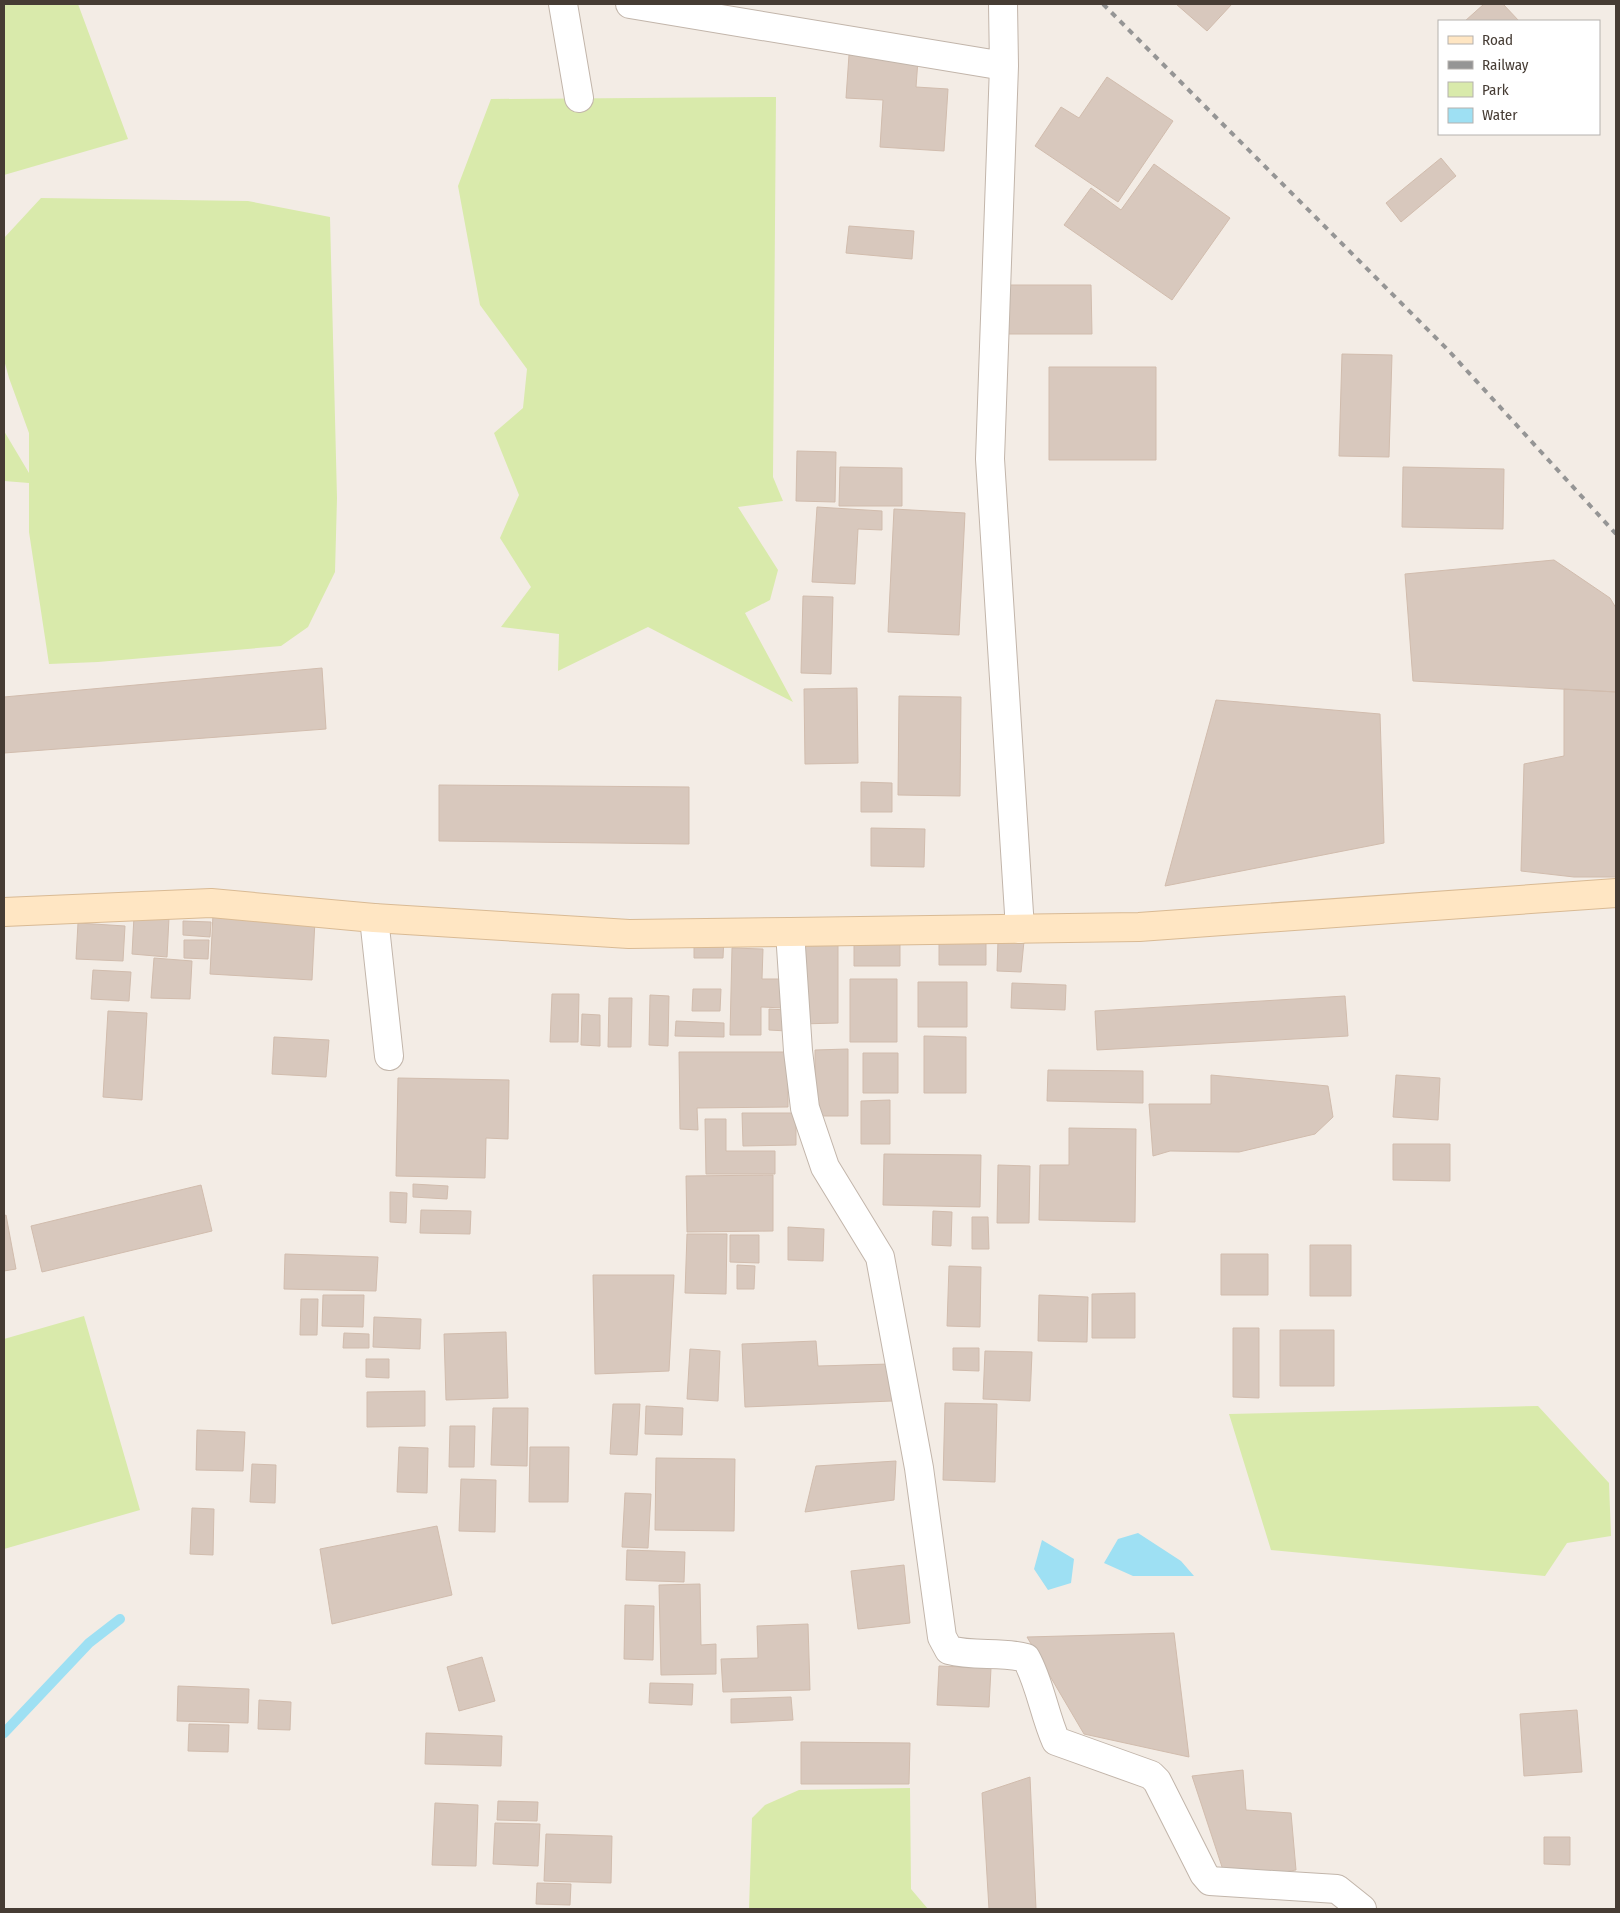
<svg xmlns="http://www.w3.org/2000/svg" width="1620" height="1913" font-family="'Fira Sans Condensed',sans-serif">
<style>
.green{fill:#d9eaab}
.water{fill:#9ee0f3}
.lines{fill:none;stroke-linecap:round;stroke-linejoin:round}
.stream{stroke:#9ee0f3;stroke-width:10}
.building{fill:#d8c8bd;stroke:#d1bcad}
.street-casing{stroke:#c2b5aa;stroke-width:30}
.secondary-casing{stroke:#d9ba94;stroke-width:30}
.street{stroke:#fff;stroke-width:28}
.secondary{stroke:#ffe6c3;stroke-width:28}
.rail{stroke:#959595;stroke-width:4;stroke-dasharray:6 6;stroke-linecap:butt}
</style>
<rect width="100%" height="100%" fill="#f3ece5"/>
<path class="green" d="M 4,4 L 78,4 L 128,139 L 4,175 Z
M 776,97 L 773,477 L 783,501 L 738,507 L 778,570 L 770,600 L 745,613 L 793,702 L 648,627 L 558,671 L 559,634 L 501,627 L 531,587 L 500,538 L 519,495 L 494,433 L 523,408 L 527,369 L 480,305 L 458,186 L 491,99 Z
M 41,198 L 248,201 L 330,217 L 337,498 L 335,572 L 308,627 L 281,646 L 98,662 L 49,664 L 29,532 L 29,483 L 4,481 L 4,431 L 29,473 L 29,433 L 9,378 L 4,360 L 4,238 Z
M 84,1316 L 140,1510 L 4,1549 L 4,1339 Z
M 1538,1406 L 1609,1483 L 1611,1536 L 1567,1543 L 1545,1576 L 1271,1550 L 1229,1414 Z
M 910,1788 L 911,1889 L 928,1909 L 749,1909 L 752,1818 L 765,1805 L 799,1790 Z"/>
<path class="water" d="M 1138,1533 L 1181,1561 L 1194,1576 L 1133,1576 L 1104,1563 L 1118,1539 Z
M 1042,1540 L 1074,1559 L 1071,1583 L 1048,1590 L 1034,1569 Z"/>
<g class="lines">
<path class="stream" d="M 4,1733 L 89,1643 L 120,1619"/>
</g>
<path class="building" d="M 1176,4 L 1232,4 L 1207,31 Z
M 1484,4 L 1503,4 L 1519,21 L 1465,21 Z
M 849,55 L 918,60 L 916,87 L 948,89 L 944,151 L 880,147 L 883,100 L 846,98 Z
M 1107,77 L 1173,121 L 1118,202 L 1035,146 L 1061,107 L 1079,118 Z
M 1441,158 L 1456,176 L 1401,222 L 1386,203 Z
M 1154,164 L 1230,218 L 1172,300 L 1064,225 L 1091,188 L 1121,210 Z
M 849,226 L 914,231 L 912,259 L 846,253 Z
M 1007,285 L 1091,285 L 1092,334 L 1007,334 Z
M 1342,354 L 1392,355 L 1389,457 L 1339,456 Z
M 1049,367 L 1156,367 L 1156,460 L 1049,460 Z
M 797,451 L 836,452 L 835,502 L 796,501 Z
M 840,467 L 902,468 L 902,506 L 839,506 Z
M 1403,467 L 1504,469 L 1503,529 L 1402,527 Z
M 817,507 L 882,511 L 882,530 L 858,529 L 855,584 L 812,582 Z
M 894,509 L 965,513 L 959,635 L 888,632 Z
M 1554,560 L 1610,598 L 1616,608 L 1616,692 L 1413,681 L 1405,574 Z
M 803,596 L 833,597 L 831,674 L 801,673 Z
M 322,668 L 326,729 L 4,753 L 4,697 Z
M 857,688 L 858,763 L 805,764 L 804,689 Z
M 1564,689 L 1616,692 L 1616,877 L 1574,877 L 1521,871 L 1524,764 L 1564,756 Z
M 899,696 L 961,697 L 960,796 L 898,795 Z
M 1216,700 L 1380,714 L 1384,843 L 1165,886 Z
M 861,782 L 892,783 L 892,812 L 861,812 Z
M 439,785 L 689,787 L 689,844 L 439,841 Z
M 871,828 L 925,829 L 924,867 L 871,866 Z
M 213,914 L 315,920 L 312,980 L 210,974 Z
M 134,916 L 169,918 L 167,957 L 132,954 Z
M 183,921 L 211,922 L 210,937 L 183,935 Z
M 78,923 L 125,926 L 123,961 L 76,959 Z
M 694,936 L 724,936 L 723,958 L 694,958 Z
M 184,940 L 209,940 L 208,959 L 184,958 Z
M 939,940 L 986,940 L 986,965 L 939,965 Z
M 998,940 L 1024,941 L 1021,972 L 997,971 Z
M 854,944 L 900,944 L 900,966 L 854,966 Z
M 799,945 L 838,945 L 838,1023 L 800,1024 Z
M 732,948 L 763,949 L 762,979 L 784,979 L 784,1008 L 761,1007 L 761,1035 L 730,1035 Z
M 154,958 L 192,961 L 190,999 L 151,998 Z
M 93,970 L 131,972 L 129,1001 L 91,999 Z
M 850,979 L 897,979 L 897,1042 L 850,1042 Z
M 918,982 L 967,982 L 967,1027 L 918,1027 Z
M 1012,983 L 1066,985 L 1065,1010 L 1011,1008 Z
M 693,989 L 721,989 L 720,1011 L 692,1011 Z
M 552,994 L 579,994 L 578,1042 L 550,1042 Z
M 650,995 L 669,996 L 668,1046 L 649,1045 Z
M 1345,996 L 1348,1036 L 1097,1050 L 1095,1011 Z
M 609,998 L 632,998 L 631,1047 L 608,1047 Z
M 769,1009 L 787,1010 L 787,1031 L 769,1030 Z
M 108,1011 L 147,1013 L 142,1100 L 103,1097 Z
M 582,1014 L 600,1015 L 600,1046 L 581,1045 Z
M 676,1021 L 724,1023 L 724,1037 L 675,1036 Z
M 924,1036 L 966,1037 L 966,1093 L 924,1093 Z
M 274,1037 L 329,1040 L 326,1077 L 272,1074 Z
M 848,1049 L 848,1116 L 815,1116 L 815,1050 Z
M 679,1052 L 788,1052 L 788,1107 L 697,1108 L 698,1130 L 680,1129 Z
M 863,1053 L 898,1053 L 898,1093 L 863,1093 Z
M 1048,1070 L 1143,1071 L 1143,1103 L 1047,1101 Z
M 1211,1075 L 1328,1086 L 1333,1117 L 1315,1134 L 1239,1152 L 1170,1151 L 1153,1156 L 1149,1104 L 1211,1104 Z
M 1396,1075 L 1440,1078 L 1438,1120 L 1393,1117 Z
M 398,1078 L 509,1080 L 508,1139 L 486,1138 L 485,1178 L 396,1176 Z
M 890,1100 L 890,1144 L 861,1144 L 861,1101 Z
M 742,1113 L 796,1113 L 796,1145 L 743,1146 Z
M 705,1119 L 726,1119 L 726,1151 L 775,1151 L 775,1174 L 706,1174 Z
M 1069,1128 L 1136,1129 L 1135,1222 L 1039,1220 L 1040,1165 L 1069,1165 Z
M 1393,1144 L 1450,1144 L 1450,1181 L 1393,1180 Z
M 884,1154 L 981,1155 L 980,1207 L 883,1205 Z
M 998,1165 L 1030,1166 L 1029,1223 L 997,1223 Z
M 773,1175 L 773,1231 L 687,1232 L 686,1176 Z
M 413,1184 L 448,1186 L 447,1199 L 413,1197 Z
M 201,1185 L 212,1231 L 42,1272 L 31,1226 Z
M 390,1192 L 407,1193 L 406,1223 L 390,1222 Z
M 421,1210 L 471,1211 L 470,1234 L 420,1233 Z
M 933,1211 L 952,1212 L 951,1246 L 932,1245 Z
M 6,1215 L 16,1269 L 4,1271 L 4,1216 Z
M 972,1217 L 988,1217 L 989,1249 L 972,1249 Z
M 788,1227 L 824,1229 L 823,1261 L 788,1260 Z
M 687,1234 L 727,1234 L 726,1294 L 685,1293 Z
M 730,1235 L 759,1235 L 759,1263 L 730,1262 Z
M 1310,1245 L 1351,1245 L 1351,1296 L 1310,1296 Z
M 285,1254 L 378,1257 L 376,1291 L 284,1289 Z
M 1221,1254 L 1268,1254 L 1268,1295 L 1221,1295 Z
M 737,1265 L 755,1266 L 754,1289 L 737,1289 Z
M 949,1266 L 981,1267 L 980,1327 L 947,1326 Z
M 593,1275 L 674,1275 L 669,1371 L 595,1374 Z
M 1135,1293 L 1135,1338 L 1092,1338 L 1092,1294 Z
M 323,1295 L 364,1295 L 363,1327 L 322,1326 Z
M 1039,1295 L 1088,1297 L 1087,1342 L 1038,1341 Z
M 301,1299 L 318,1299 L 317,1335 L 300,1335 Z
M 374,1317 L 421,1319 L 420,1349 L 373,1347 Z
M 1233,1328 L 1259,1328 L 1259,1398 L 1233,1397 Z
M 1280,1330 L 1334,1330 L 1334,1386 L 1280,1386 Z
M 506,1332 L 508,1398 L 446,1400 L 444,1334 Z
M 344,1333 L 369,1334 L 369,1348 L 343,1348 Z
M 816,1341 L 818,1366 L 890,1364 L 892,1401 L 745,1407 L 742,1344 Z
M 953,1348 L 979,1348 L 979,1371 L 953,1370 Z
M 690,1349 L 720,1351 L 718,1401 L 687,1399 Z
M 985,1351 L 1032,1352 L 1030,1401 L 983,1399 Z
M 366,1359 L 389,1359 L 389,1378 L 366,1377 Z
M 425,1391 L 425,1426 L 367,1427 L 367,1392 Z
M 945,1403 L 997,1404 L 995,1482 L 943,1480 Z
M 613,1404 L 640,1404 L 637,1455 L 610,1454 Z
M 646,1406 L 683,1408 L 682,1435 L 645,1434 Z
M 493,1408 L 528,1408 L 527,1466 L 491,1465 Z
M 450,1426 L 475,1426 L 474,1467 L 449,1467 Z
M 197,1430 L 245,1432 L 243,1471 L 196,1470 Z
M 399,1447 L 428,1448 L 427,1493 L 397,1492 Z
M 530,1447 L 569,1447 L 568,1502 L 529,1502 Z
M 656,1458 L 735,1459 L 734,1531 L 655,1530 Z
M 896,1461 L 894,1500 L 805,1512 L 816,1466 Z
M 252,1464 L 276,1465 L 275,1503 L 250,1502 Z
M 461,1479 L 496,1480 L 495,1532 L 459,1531 Z
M 625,1493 L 651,1494 L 648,1548 L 622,1547 Z
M 192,1508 L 214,1509 L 213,1555 L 190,1554 Z
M 437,1526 L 452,1595 L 332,1624 L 320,1549 Z
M 627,1550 L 685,1552 L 684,1582 L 626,1580 Z
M 904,1565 L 910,1623 L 858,1629 L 851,1571 Z
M 700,1584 L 701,1645 L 716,1644 L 716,1674 L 661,1675 L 659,1585 Z
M 625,1605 L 654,1606 L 653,1660 L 624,1659 Z
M 808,1624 L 810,1690 L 723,1692 L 721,1659 L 758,1658 L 757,1626 Z
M 1174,1633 L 1189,1757 L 1084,1734 L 1027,1637 Z
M 482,1657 L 495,1701 L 459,1711 L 447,1667 Z
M 939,1666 L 991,1668 L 989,1707 L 937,1705 Z
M 650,1683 L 693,1684 L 692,1705 L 649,1703 Z
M 178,1686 L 249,1689 L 248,1723 L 177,1721 Z
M 791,1697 L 793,1720 L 731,1723 L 731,1699 Z
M 259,1700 L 291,1702 L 290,1730 L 258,1729 Z
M 1577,1710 L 1582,1772 L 1524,1776 L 1520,1714 Z
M 189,1724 L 229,1725 L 228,1752 L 188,1751 Z
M 426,1733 L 502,1736 L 501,1766 L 425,1764 Z
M 801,1742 L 910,1743 L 909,1784 L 801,1784 Z
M 1243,1770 L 1246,1810 L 1291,1813 L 1296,1870 L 1227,1882 L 1192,1776 Z
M 1030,1777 L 1036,1909 L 989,1909 L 982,1793 Z
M 498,1801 L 538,1802 L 537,1821 L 497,1820 Z
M 435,1803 L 478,1805 L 476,1866 L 432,1865 Z
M 495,1823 L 540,1824 L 538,1866 L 493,1864 Z
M 546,1834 L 612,1836 L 611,1883 L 544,1881 Z
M 1544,1837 L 1570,1837 L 1570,1865 L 1544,1864 Z
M 537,1883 L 571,1884 L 570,1905 L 536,1904 Z"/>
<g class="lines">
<g class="street-casing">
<path id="street" d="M 563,4 L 579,98
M 630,4 L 1004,66
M 1003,4 L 1004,66 L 990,459 L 1020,929
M 374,918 L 389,1056
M 790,932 L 798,1051 L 805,1108 L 825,1167 L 880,1257 L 919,1468 L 942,1637 L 949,1650 C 974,1657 1001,1651 1026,1658 C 1040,1683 1044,1714 1056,1741 L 1151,1775 L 1157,1781 L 1204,1874 L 1210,1881 L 1337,1889 L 1362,1909"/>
</g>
<g class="secondary-casing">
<path id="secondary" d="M 4,912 L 211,903 L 374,918 L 629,934 L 790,932 L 1139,927 L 1616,893"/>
</g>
<use href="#street" class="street"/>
<use href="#secondary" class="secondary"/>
<path class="rail" d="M 1103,4 L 1448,350 L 1616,534"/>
</g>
<rect width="1620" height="1913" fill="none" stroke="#463c34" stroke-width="10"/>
<rect x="1438" y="20" width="162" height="115" fill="#ffffff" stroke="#b5b1ae"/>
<rect x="1448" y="36" width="25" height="8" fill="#ffe6c3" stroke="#b5b1ae"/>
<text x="1482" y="45" font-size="15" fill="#463c34">Road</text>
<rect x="1448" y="61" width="25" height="8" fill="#959595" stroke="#b5b1ae"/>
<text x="1482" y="70" font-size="15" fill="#463c34">Railway</text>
<rect x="1448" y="82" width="25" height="15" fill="#d9eaab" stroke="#b5b1ae"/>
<text x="1482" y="95" font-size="15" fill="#463c34">Park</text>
<rect x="1448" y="108" width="25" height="15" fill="#9ee0f3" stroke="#b5b1ae"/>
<text x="1482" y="120" font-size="15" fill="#463c34">Water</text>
</svg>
